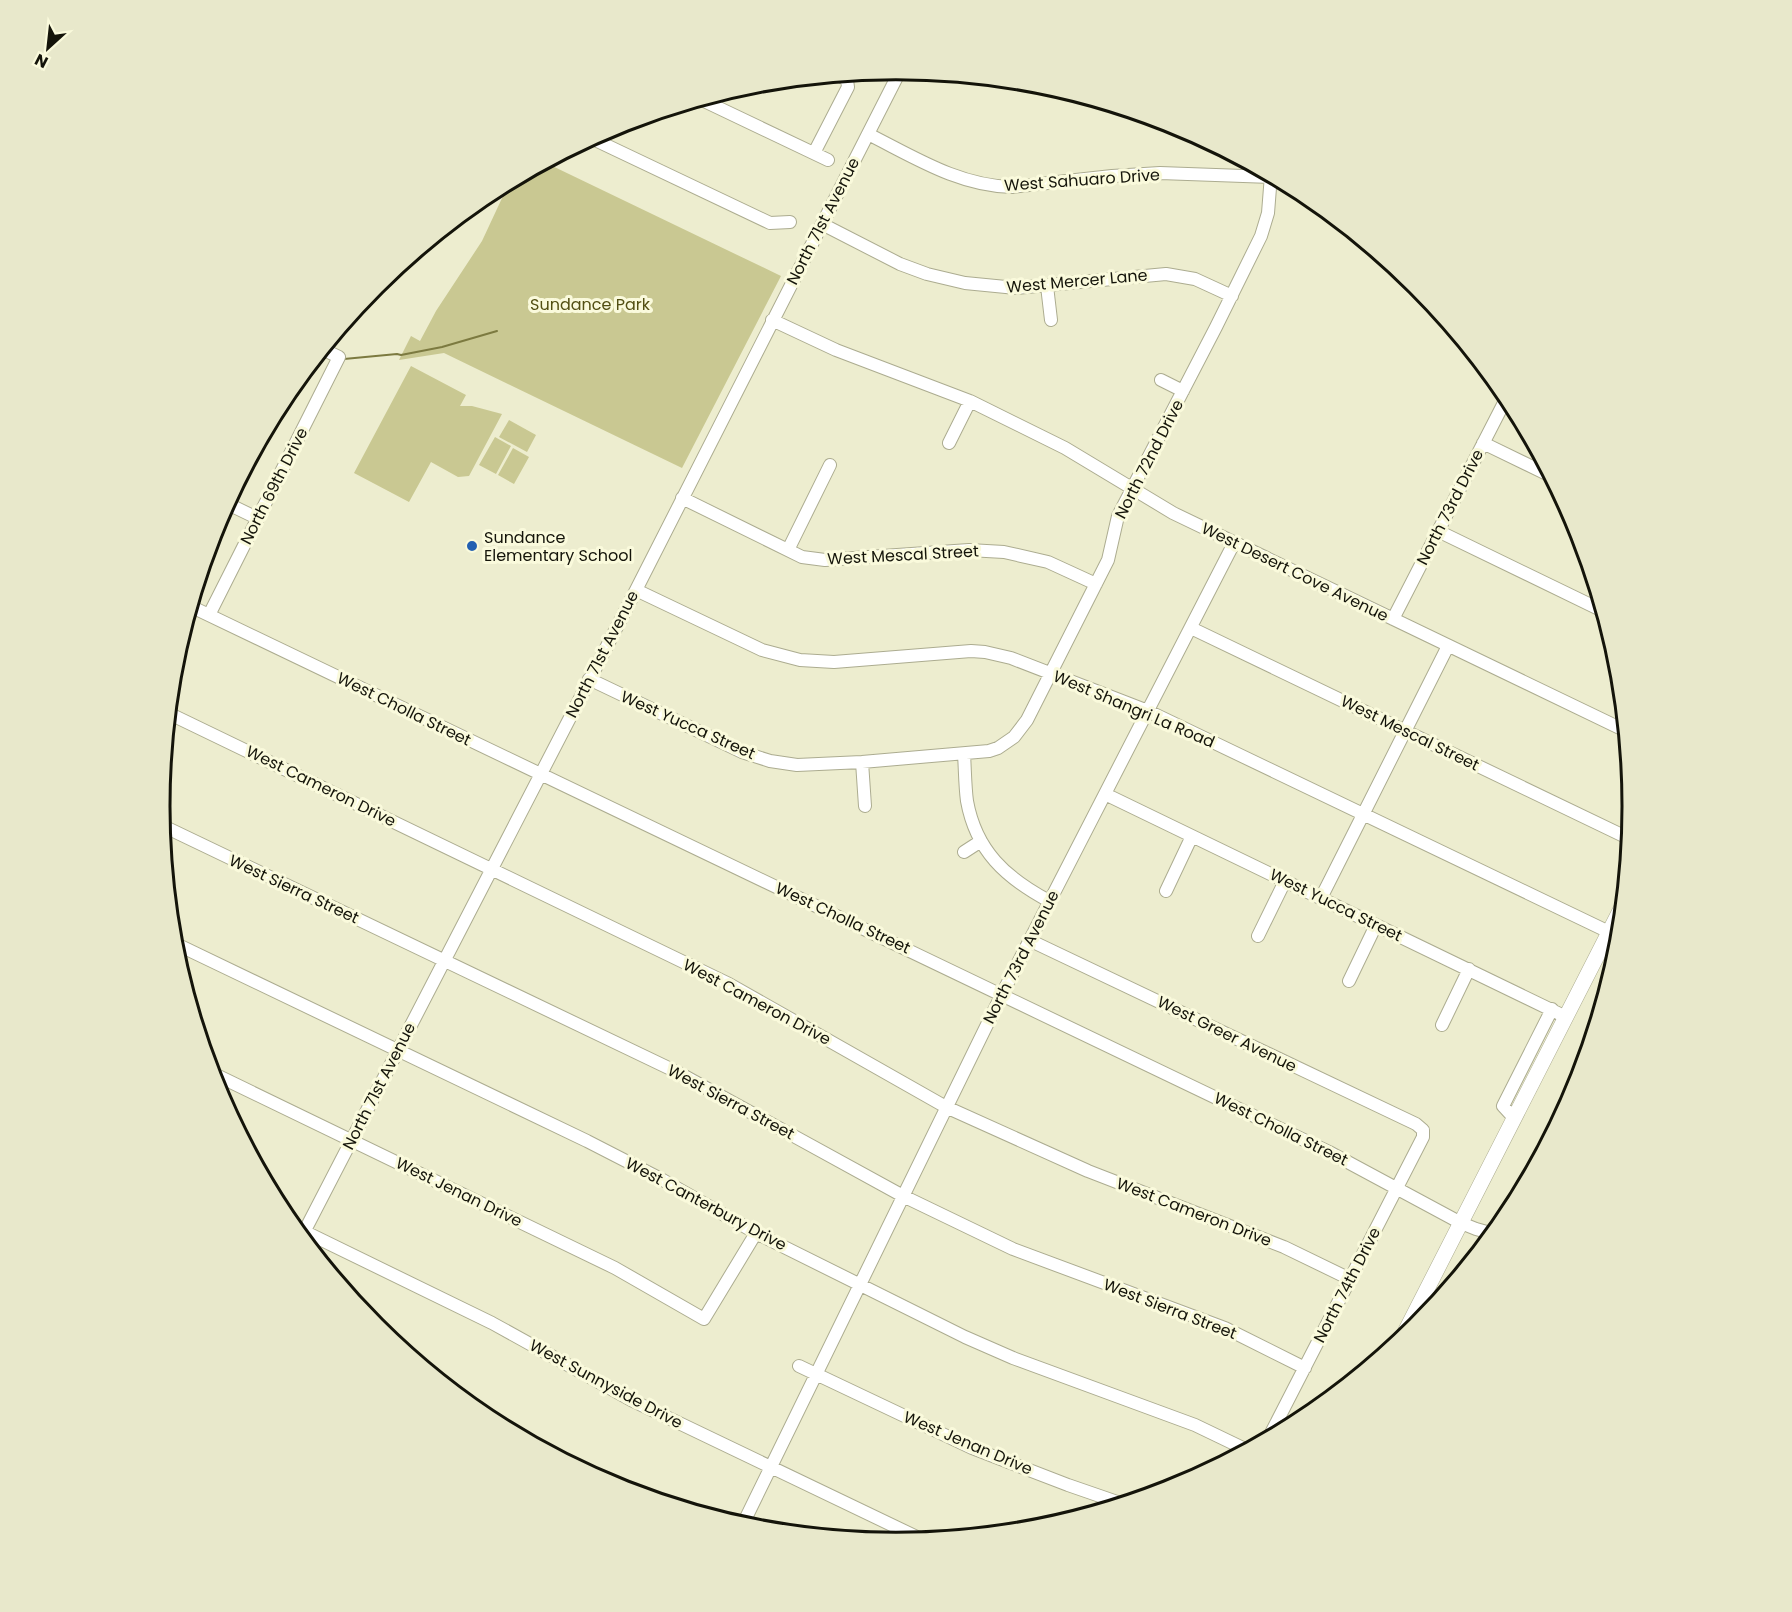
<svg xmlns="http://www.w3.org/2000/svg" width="1792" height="1612" font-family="Poppins,sans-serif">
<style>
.green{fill:#c9c892}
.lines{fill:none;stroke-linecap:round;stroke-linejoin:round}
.stream{stroke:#7c7a40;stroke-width:2}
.minor-casing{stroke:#acac90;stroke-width:14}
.major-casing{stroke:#acac90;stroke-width:16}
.minor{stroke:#fff;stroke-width:12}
.major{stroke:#fff;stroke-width:15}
.poi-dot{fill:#2360b1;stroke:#fafadc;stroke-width:2}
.labels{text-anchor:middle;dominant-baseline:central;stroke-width:6;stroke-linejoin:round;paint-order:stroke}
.street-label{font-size:16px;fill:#14140a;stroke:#fafadc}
.park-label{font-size:16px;fill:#524f13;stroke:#fafadc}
.poi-label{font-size:16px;fill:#14140a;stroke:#fafadc;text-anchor:start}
.rim{fill:none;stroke:#14140a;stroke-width:3}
</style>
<rect width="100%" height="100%" fill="#ededcf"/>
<path class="green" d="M 544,162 L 781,276 L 682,468 L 444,353 L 399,360 L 411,336 L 420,341 L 436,311 L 482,241 L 510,181 Z
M 411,366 L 466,395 L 460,406 L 472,406 L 502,414 L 469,476 L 458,477 L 431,462 L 409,502 L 354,473 Z
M 509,420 L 536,435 L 527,452 L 499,437 Z
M 495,437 L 511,446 L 496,474 L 479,465 Z
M 513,448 L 529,457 L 514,484 L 498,475 Z"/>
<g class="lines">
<path class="stream" d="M 344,359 L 397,354 L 401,355 L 442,347 L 497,331"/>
<g class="minor-casing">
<path id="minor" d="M 700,99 L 828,160
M 868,134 C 914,157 959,186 1012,187 L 1112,176 L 1160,173 L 1271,177
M 591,138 L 770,223 L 790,222
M 814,153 L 848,87 L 847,80 L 838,75
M 822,224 L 900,264 L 927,274 L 965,283 L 1016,288 L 1166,274 L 1195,279 L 1232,296
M 1047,286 L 1051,320
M 772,320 L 836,350 L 970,401 L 1065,448 L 1173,513 L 1626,731
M 1161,380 L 1183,391
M 949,443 L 970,401
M 1483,443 L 1551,476
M 682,498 L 802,557 L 825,560 L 969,550 L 1004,552 L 1048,562 L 1096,584
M 226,503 L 257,518
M 1438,531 L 1603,611
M 788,550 L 830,465
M 636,590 L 762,650 L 800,660 L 834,662 L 971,651 L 985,652 L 1011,658 L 1148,711 L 1609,932
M 190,606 L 1329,1152 L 1461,1223 L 1476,1229 L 1494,1234
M 209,615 L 339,357 L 322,349
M 1393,619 L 1508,395
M 1191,628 L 1630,839
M 589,679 L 742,752 L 770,761 L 797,765 L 862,762 L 989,751 L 998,748 L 1014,737 L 1027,720 L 1108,560 L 1118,516 L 1216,327 L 1261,236 L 1268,213 L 1271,175
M 168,713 L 729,984 L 946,1107 L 1088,1171 L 1284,1247 L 1350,1279
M 964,754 C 965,769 965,786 967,801 C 976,851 1006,878 1049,901
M 862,762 L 865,806
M 1105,794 L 1566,1017
M 161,825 L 677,1072 L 903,1196 L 1013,1249 L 1225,1328 L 1305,1368
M 964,852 L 981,841
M 1166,891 L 1192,836
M 1321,898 L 1448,646
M 1258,936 L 1285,881
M 1029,940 L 1416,1124 L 1423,1130 L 1423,1137 L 1268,1439
M 172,942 L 587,1141 L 661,1179 L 756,1233 L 965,1337 L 1013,1358 L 1195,1425 L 1247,1450
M 1349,981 L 1376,925
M 1442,1025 L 1469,969
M 210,1072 L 615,1268 L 704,1319 L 756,1233
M 1514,1118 L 1503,1106 L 1552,1009
M 291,1225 L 492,1323 L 631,1400 L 923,1540
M 301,1238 L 636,590 L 901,69
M 799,1366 L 972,1448 L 1068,1485 L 1123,1504
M 742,1526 L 1002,994 L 1234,543"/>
</g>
<g class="major-casing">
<path id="major" d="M 1401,1340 L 1623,905"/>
</g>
<use href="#minor" class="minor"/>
<use href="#major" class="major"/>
</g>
<circle class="poi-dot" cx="472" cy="546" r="6"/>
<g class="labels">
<g class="street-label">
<text transform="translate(1082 180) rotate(-4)">West Sahuaro Drive</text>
<text transform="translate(823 221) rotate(-63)">North 71st Avenue</text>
<text transform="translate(1077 281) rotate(-5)">West Mercer Lane</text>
<text transform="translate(1149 459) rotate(-63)">North 72nd Drive</text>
<text transform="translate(274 486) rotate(-63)">North 69th Drive</text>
<text transform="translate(1450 507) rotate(-63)">North 73rd Drive</text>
<text transform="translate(903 555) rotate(-3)">West Mescal Street</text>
<text transform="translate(1295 572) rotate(26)">West Desert Cove Avenue</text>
<text transform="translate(602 654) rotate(-63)">North 71st Avenue</text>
<text transform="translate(404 709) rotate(26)">West Cholla Street</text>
<text transform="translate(1134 709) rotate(23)">West Shangri La Road</text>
<text transform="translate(688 725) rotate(24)">West Yucca Street</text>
<text transform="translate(1410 733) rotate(26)">West Mescal Street</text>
<text transform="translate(321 786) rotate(26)">West Cameron Drive</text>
<text transform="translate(294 889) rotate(25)">West Sierra Street</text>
<text transform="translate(1336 905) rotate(26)">West Yucca Street</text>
<text transform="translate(843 918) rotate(25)">West Cholla Street</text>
<text transform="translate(1021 957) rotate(-63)">North 73rd Avenue</text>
<text transform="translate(757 1002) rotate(28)">West Cameron Drive</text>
<text transform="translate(1227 1034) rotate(26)">West Greer Avenue</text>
<text transform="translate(379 1086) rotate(-63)">North 71st Avenue</text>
<text transform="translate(731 1102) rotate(28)">West Sierra Street</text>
<text transform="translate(1281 1129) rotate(26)">West Cholla Street</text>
<text transform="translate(459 1192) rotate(26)">West Jenan Drive</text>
<text transform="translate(706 1204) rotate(28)">West Canterbury Drive</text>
<text transform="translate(1194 1212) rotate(21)">West Cameron Drive</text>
<text transform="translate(1347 1285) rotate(-63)">North 74th Drive</text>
<text transform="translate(1170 1309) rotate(21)">West Sierra Street</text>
<text transform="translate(606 1384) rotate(28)">West Sunnyside Drive</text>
<text transform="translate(968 1443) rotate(23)">West Jenan Drive</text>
</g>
<g class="park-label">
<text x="590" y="304">Sundance Park</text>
</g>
<g class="poi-label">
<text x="484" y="537">Sundance<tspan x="484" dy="18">Elementary School</tspan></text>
</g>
</g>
<path d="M0 0H1792V1612H0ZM170 806a726 726 0 1 1 1452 0a726 726 0 1 1-1452 0Z" fill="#e8e8cb" fill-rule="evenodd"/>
<path class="rim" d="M170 806a726 726 0 1 1 1452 0a726 726 0 1 1-1452 0Z"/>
<g transform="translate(48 48) rotate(207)" stroke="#fafadc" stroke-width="4.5" paint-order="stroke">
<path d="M0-4.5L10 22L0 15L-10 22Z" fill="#14140a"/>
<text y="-9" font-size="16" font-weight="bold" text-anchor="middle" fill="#14140a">N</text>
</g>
</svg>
